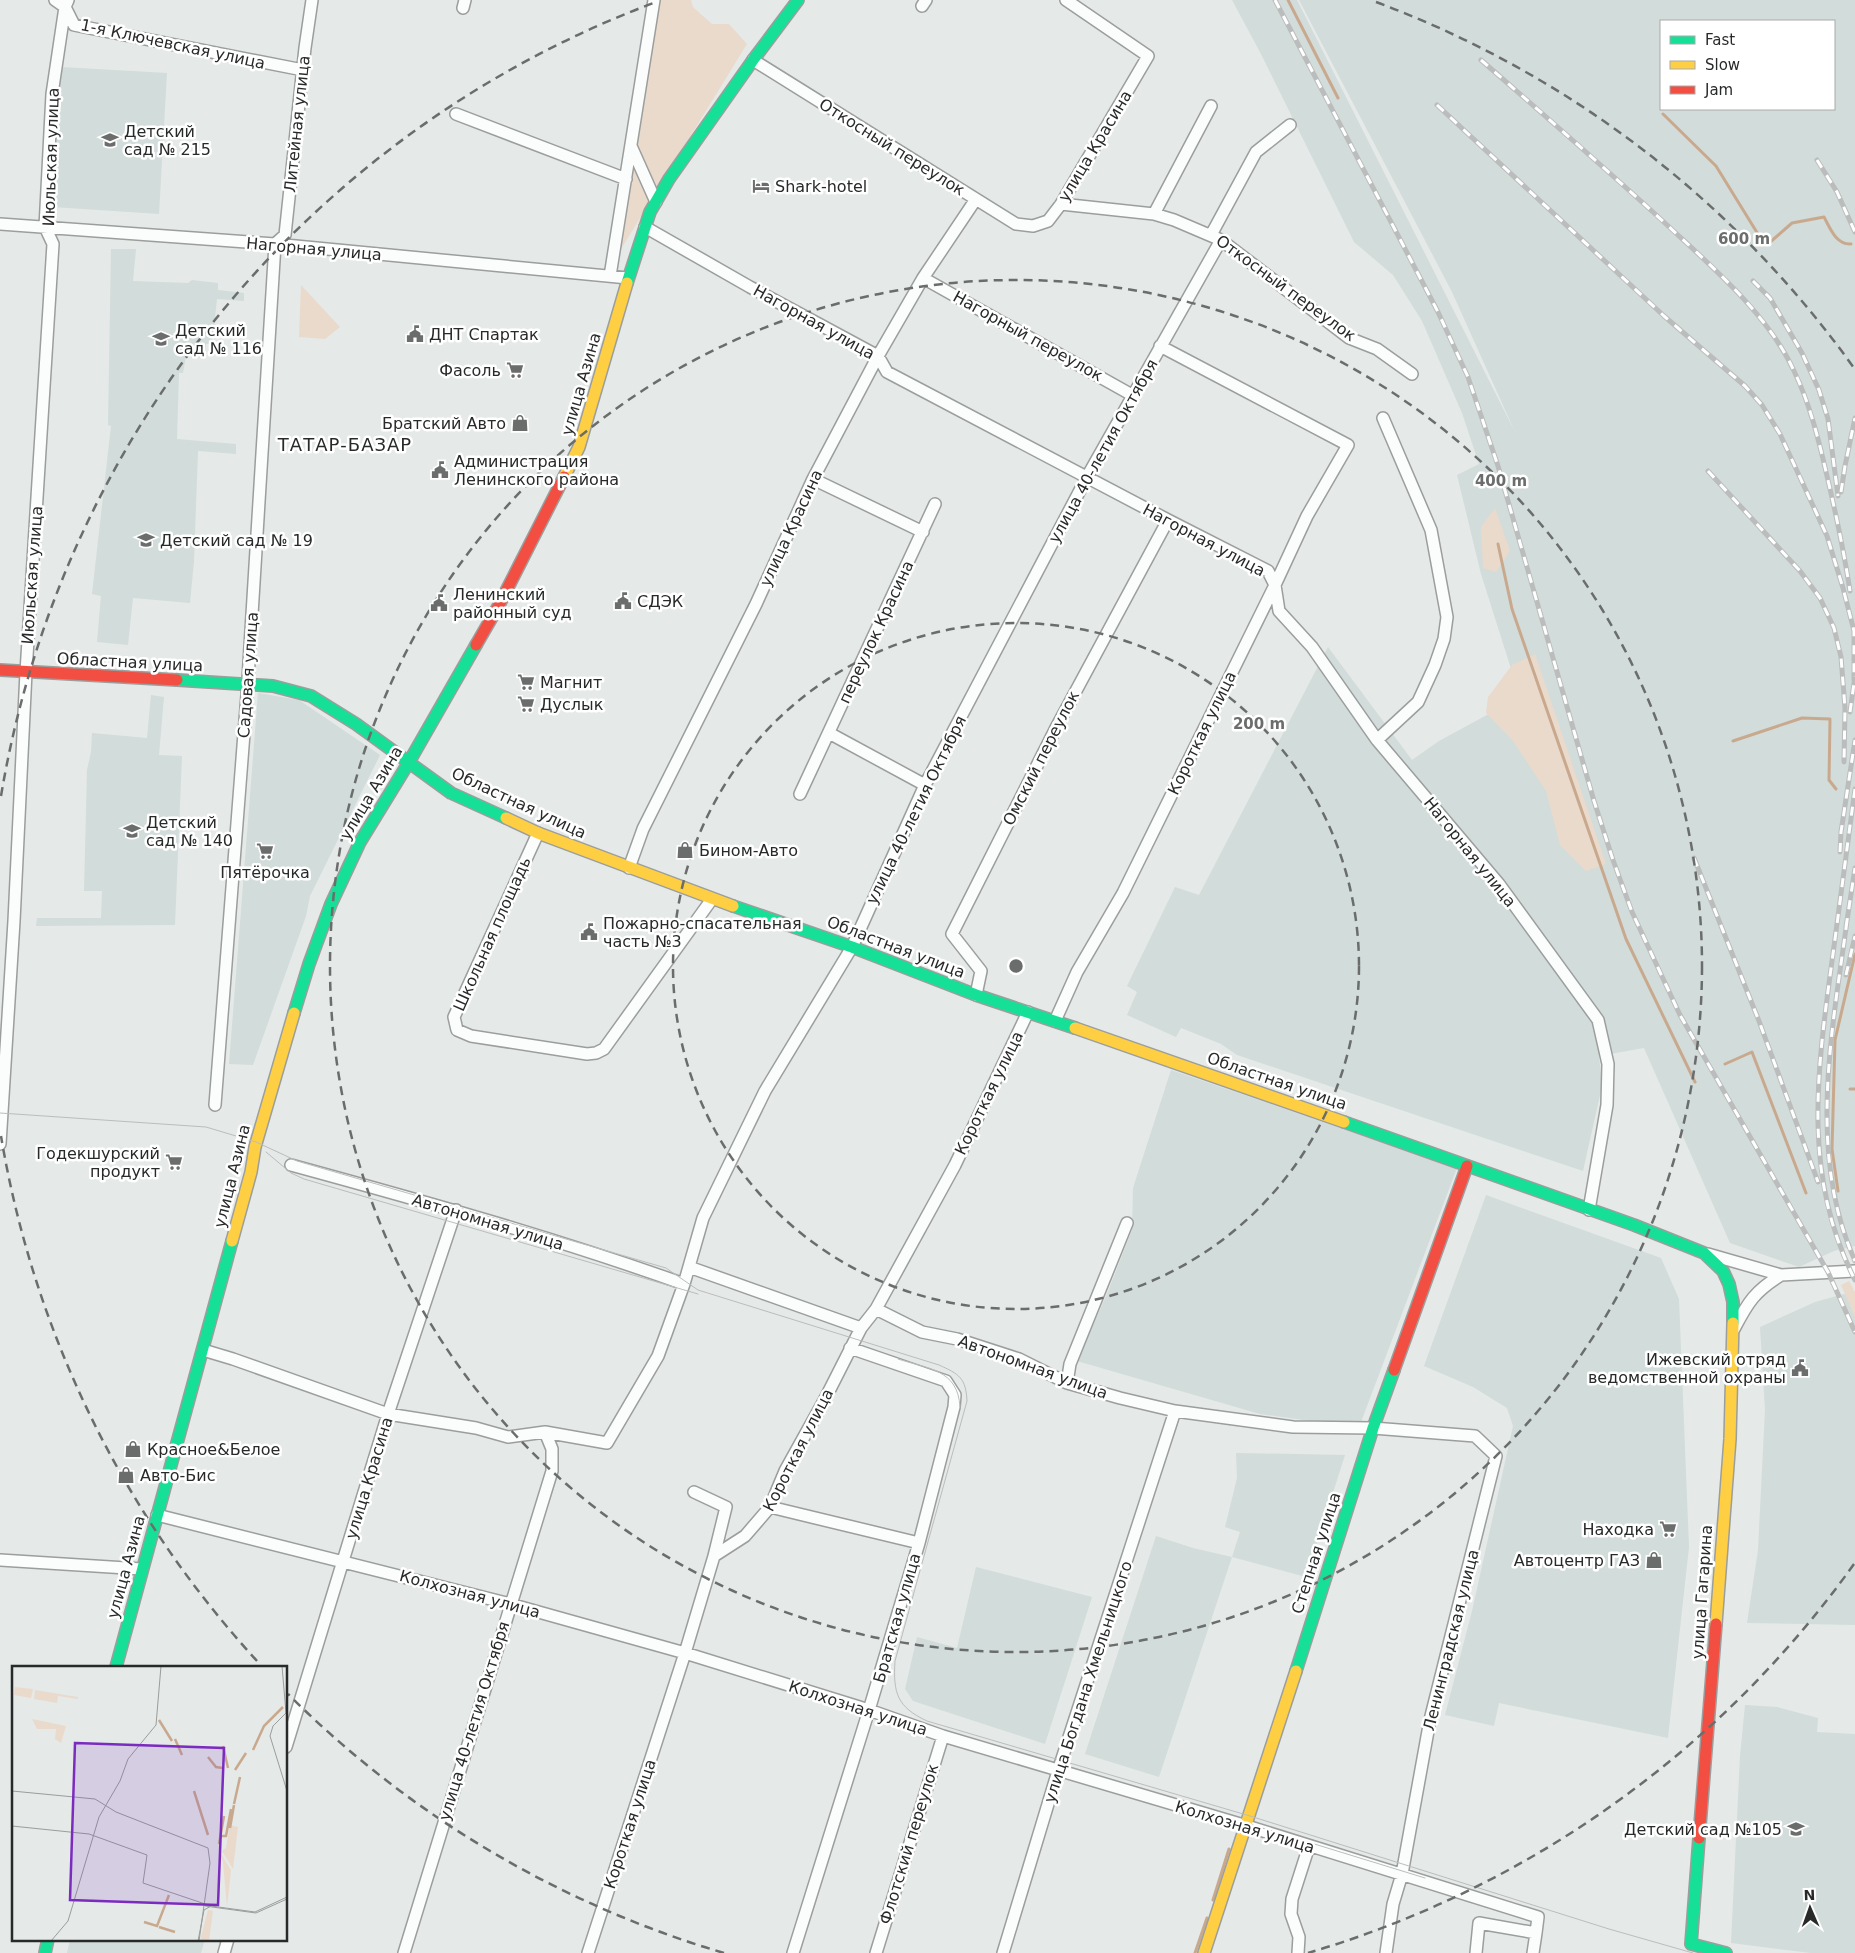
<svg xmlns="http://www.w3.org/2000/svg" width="1855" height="1953" font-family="'DejaVu Sans',sans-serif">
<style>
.built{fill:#d2dcda;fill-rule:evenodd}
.green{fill:#eadacc}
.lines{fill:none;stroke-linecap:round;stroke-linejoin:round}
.stream{stroke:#c9a98e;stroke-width:3}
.street-casing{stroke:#9b9e9d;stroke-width:14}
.fast-casing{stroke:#9b9e9d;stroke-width:14}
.slow-casing{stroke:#9b9e9d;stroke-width:14}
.jam-casing{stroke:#9b9e9d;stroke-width:14}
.street{stroke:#fbfcfc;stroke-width:11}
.fast{stroke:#16e098;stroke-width:11}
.slow{stroke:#ffcf43;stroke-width:11}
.jam{stroke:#f24e42;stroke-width:11}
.tram{stroke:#bbbdbd;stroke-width:1}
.rail-casing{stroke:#bbbdbd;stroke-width:5}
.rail{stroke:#fff;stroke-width:3;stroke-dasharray:9;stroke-linecap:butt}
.ring{fill:none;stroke:#6a6d6c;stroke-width:2.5;stroke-dasharray:9 6}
.labels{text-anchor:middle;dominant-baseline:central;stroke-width:5;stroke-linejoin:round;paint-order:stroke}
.street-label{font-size:16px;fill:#282a2a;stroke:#fff}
.poi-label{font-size:16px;fill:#282a2a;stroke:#fff;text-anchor:start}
.neighbourhood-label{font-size:18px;letter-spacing:1px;fill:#282a2a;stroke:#fff}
.inset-river{fill:none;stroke:#c9a98e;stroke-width:2.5}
.inset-road{fill:none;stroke:#999d9c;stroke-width:1}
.view{fill:#7b2cbf;fill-opacity:0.15;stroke:#7b2cbf;stroke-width:2.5}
.inset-edge{fill:none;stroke:#282a2a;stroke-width:2.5}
.centre{fill:#6a6d6c;stroke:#fff;stroke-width:2.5}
.ring-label{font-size:15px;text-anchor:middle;font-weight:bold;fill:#6a6d6c;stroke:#fff;stroke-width:5;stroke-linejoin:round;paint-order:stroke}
</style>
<rect width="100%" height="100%" fill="#e5e9e8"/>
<path class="built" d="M 1232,0 L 1297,0 L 1515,432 L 1452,292 L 1299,0 L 1855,0 L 1855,1246 L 1834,1251 L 1799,1267 L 1730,1243 L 1644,1048 L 1599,1056 L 1602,1086 L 1583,1171 L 1237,1055 L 1221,1044 L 1181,1028 L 1176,1037 L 1127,1015 L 1137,992 L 1127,986 L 1175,887 L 1199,895 L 1328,647 L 1412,760 L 1439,741 L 1520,697 L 1481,574 L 1457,475 L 1479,464 L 1462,413 L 1422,321 L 1393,275 L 1354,242 L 1261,54 ZM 1661,21 L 1834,21 L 1834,109 L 1661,109 Z
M 61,67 L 167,73 L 159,214 L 53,207 Z
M 111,249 L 136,249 L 133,281 L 188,283 L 192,280 L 218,283 L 218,290 L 244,293 L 244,301 L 217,299 L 212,344 L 206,344 L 204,358 L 186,356 L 183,373 L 179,373 L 177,439 L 236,444 L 236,454 L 198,451 L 194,561 L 190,603 L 133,598 L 128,645 L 97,642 L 101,596 L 92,594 L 111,426 L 108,425 Z
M 258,693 L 299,700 L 380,755 L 310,896 L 306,916 L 253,1065 L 229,1064 Z
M 151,695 L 164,697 L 159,755 L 182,756 L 175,925 L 36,926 L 37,918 L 101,918 L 102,891 L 84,891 L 87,770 L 91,752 L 92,733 L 147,738 Z
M 1171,1070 L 1457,1168 L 1361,1422 L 1311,1421 L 1260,1414 L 1077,1361 L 1107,1294 L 1132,1230 L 1133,1188 Z
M 1486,1195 L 1661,1258 L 1679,1299 L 1689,1547 L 1668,1738 L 1499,1703 L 1494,1726 L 1445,1715 L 1472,1611 L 1513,1426 L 1507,1408 L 1473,1387 L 1424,1366 Z
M 1855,1291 L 1855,1625 L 1747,1623 L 1758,1550 L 1765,1410 L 1760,1327 L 1815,1302 Z
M 1236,1453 L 1345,1455 L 1306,1577 L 1232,1557 L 1159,1777 L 1085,1754 L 1156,1536 L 1193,1548 L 1232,1557 L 1240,1532 L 1225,1527 L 1237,1478 Z
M 976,1567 L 1092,1597 L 1045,1744 L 913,1701 L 905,1689 L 917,1637 L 957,1648 Z
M 1745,1705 L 1777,1707 L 1818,1718 L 1817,1732 L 1855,1734 L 1855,1953 L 1811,1953 L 1731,1943 L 1740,1756 Z
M 70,1939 L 205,1939 L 201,1953 L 67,1953 Z"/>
<path class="green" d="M 656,0 L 691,0 L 693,7 L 712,24 L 729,24 L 747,44 L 618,254 Z
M 301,285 L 340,327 L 325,339 L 299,337 Z
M 1495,508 L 1510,551 L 1496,572 L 1483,568 L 1481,527 Z
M 1535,654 L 1606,864 L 1586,871 L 1560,845 L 1546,791 L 1513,741 L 1486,713 L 1488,697 L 1512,665 Z
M 1849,1281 L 1855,1292 L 1855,1317 L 1841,1285 Z"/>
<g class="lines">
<path class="stream" d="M 1288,0 L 1338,98
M 1663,114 L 1716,166 L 1761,239 L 1768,244 L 1792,223 L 1824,217 C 1830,228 1836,245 1851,244
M 1498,544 L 1512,609 L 1626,939 L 1695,1082
M 1733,741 L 1802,718 L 1830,719 L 1829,780 L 1836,789
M 1725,1064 L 1752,1052 L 1806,1193
M 1850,1089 L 1855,1089
M 1838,1191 L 1832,1149 L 1835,1040 L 1855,954
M 1213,1900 L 1229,1849
M 1195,1953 L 1207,1918"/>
<g class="street-casing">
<path id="street" d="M 55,0 L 65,7 L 74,25 L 303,70
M 922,6 L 926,0
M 463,8 L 465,0
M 753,60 L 1016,224 L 1033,226 L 1048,221 L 1061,204 L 1148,56 L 1066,0
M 456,114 L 626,179
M 631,146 L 656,202
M 1061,204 L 1154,214 L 1174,220 L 1221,240 L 1349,338 L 1377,349 L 1412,374
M 1154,214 L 1211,106
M 0,224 L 275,244 L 628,278
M 645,227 L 750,287 L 878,356 L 887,372 L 1168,520 L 1268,571 L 1275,585 L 1279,611 L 1312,647 L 1377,740 L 1499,884 L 1598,1020 L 1608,1064 L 1607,1105 L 1589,1210
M 1211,235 L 1256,152 L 1290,125
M 275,244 L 285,235 L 305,48 L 312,0
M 610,276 L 654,0
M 923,278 L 1132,395
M 813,479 L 923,532
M 829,733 L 925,785
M 1377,740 L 1418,702 L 1435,665 L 1444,639 L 1447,617 L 1431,530 L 1383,418
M 800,794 L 935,504
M 538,833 L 454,1017 L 457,1030 L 471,1036 L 587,1054 L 596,1053 L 604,1049 L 712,899
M 629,868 L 643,829 L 756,604 L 813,479 L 878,356 L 923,278 L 976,199
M 976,995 L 981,971 L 952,934 L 1057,726 L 1168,520
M 1055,1021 L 1077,972 L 1123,893 L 1275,585 L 1307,516 L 1348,445 L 1160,346
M 215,1105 L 247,695 L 275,244
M 0,1144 L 14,921 L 26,672 L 53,244 L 45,227 L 52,94 L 65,7 L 68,0
M 291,1165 C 423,1201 555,1238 684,1284
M 1708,1254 L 1781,1275 L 1855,1271
M 689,1267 L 861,1328
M 876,1309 L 922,1332 L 957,1339 L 1019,1359 L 1067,1383 L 1120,1398 L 1175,1411 L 1293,1427 L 1373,1428 L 1475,1436 L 1496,1456 L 1430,1720 L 1402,1874 L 1393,1904 L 1386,1953
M 1734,1329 C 1748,1302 1755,1291 1781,1275
M 203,1350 L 233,1359 L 388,1414 L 476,1428 L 508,1437 L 545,1432 L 607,1443 L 658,1356 L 684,1284 L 703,1218 L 765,1091 L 852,947 L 925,785 L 1087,477 L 1221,240
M 1067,1383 L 1070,1364 L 1127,1223
M 694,1492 L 726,1507 L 714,1556
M 770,1507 L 919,1543
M 157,1515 L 510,1604 L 685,1653 L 869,1710 L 943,1736 L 1247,1826 L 1538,1917 L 1536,1933
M 0,1560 L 142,1569
M 286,1747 L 388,1414 L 456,1210
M 224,1953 L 228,1939
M 404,1953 L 552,1471 L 552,1449 L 545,1432
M 588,1953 L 685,1653 L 714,1556 L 745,1536 L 770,1507 L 785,1471 L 825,1399 L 861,1328 L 876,1309 L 955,1165 L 1028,1012
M 793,1953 L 869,1710 L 919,1543 L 954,1407 L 955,1395 L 946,1381 L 850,1348
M 876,1953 L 943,1736
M 1003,1953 L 1058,1771 L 1175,1411
M 1298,1953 L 1299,1937 L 1291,1914 L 1292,1899 L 1309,1846
M 1476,1953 L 1479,1923 L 1536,1933 L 1533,1953"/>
</g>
<g class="fast-casing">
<path id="fast" d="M 627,283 L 650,212 L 669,179 L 753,60 L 798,0
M 177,680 L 273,686 L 311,696 L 356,724 L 451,793 L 506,818
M 733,906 L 852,947 L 976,995 L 1075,1028
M 294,1013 L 309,964 L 331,904 L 360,842 L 409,762 L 476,645
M 1344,1122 L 1634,1225 L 1704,1253 L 1723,1271 L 1729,1284 L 1733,1302 L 1733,1323
M 116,1667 L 232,1241
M 1296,1671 L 1373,1428 L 1394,1370
M 1691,1944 L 1699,1838
M 1691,1944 L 1726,1953
M 45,1953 L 48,1939"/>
</g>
<g class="slow-casing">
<path id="slow" d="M 564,477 L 579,447 L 627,283
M 506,818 L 538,833 L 733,906
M 1075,1028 L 1344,1122
M 232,1241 L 251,1172 L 255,1147 L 294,1013
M 1716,1624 L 1730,1439 L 1733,1323
M 1204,1953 L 1296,1671"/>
</g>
<g class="jam-casing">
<path id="jam" d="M 476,645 L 499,605 L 564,477
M 0,670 L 177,680
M 1394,1370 L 1467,1166
M 1699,1838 L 1716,1624"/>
</g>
<use href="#street" class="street"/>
<use href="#fast" class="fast"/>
<use href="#slow" class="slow"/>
<use href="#jam" class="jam"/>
<path class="tram" d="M 0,1113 L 206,1127 L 256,1142 L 297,1161 L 666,1268 L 698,1290 L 939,1365 C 959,1374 966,1378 967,1401 L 895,1661 C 893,1693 897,1707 927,1721 L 1250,1816 L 1609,1929 L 1693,1953
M 266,1152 L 291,1173 L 304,1179 L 698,1294
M 898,1359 C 928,1369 958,1369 960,1407
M 1220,1815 L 1425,1878"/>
<g class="rail-casing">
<path id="rail" d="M 1275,0 L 1438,312 L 1468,377 L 1498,466 L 1594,801 L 1613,860 L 1632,912 L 1680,1015 L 1828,1272 L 1855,1332
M 1481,60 C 1543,114 1605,168 1666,224 C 1711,266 1768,314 1794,371 C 1810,404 1819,441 1827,476 C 1836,514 1844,552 1850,591
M 1437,105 L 1664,316 L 1745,386 L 1762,405 L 1780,434 L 1827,536 L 1843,588 L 1854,631 L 1854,680
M 1817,160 L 1837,192 L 1855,232
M 1753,281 L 1770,298 L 1802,353 L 1819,390 L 1828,419 L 1838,496
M 1708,471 L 1800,571 L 1820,598 L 1834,628 L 1841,657 L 1845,708 L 1844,762
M 1841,492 L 1845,466 L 1855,418
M 1850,712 L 1855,676
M 1855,789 C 1847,846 1840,904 1832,961 C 1817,1072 1802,1176 1855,1280
M 1840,852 L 1841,832 L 1855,740
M 1694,858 L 1759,1021 L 1818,1182
M 1847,921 C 1832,1032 1807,1154 1855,1261
M 1846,927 L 1855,868
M 1846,975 L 1855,936"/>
</g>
<use href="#rail" class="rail"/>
</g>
<g class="ring">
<circle cx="1016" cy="966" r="343"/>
<circle cx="1016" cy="966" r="686"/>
<path d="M1854 1564A1029 1029 0 0 1 1308 1953M724 1953A1029 1029 0 0 1 288 1694M257 1661A1029 1029 0 0 1 1 1136M1 796A1029 1029 0 0 1 656 2M1376 2A1029 1029 0 0 1 1854 368"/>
</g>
<defs>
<g id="school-bare" transform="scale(1.35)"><path d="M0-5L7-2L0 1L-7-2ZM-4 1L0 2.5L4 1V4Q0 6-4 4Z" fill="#6a6d6c" stroke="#fff" stroke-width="2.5" paint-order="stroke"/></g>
<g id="hotel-bare" transform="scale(1.35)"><path d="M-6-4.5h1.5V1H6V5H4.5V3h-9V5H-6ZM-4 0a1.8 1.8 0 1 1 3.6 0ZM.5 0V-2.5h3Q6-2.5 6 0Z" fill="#6a6d6c" stroke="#fff" stroke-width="2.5" paint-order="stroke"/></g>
<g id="civic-bare" transform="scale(1.35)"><path d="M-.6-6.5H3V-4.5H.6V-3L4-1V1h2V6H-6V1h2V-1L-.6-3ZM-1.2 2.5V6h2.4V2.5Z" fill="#6a6d6c" stroke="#fff" stroke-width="2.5" paint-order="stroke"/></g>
<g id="supermarket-bare" transform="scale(1.35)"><path d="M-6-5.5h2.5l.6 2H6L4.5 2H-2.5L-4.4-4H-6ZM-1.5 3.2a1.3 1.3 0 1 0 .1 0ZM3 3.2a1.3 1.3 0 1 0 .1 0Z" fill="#6a6d6c" stroke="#fff" stroke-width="2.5" paint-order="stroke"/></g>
<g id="shop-bare" transform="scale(1.35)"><path d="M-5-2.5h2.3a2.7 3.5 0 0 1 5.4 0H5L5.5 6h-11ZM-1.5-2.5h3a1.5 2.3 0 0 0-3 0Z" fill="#6a6d6c" stroke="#fff" stroke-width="2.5" paint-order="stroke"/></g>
</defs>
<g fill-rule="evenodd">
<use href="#school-bare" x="110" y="140"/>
<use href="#hotel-bare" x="761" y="186"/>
<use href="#civic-bare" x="415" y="334"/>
<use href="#school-bare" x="161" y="339"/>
<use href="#supermarket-bare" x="515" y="370"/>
<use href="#shop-bare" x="520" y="423"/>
<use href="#civic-bare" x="440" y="470"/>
<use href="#school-bare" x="146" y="540"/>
<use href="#civic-bare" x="623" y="601"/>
<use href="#civic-bare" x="439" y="603"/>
<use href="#supermarket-bare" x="526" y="682"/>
<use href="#supermarket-bare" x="526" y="704"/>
<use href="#school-bare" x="132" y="831"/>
<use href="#shop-bare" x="685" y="850"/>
<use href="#supermarket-bare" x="265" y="851"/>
<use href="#civic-bare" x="589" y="932"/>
<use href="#supermarket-bare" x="174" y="1162"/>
<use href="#civic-bare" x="1800" y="1368"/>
<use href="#shop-bare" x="133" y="1449"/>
<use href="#shop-bare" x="126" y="1475"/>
<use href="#supermarket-bare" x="1668" y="1529"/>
<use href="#shop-bare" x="1654" y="1560"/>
<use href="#school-bare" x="1796" y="1829"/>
</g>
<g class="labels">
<g class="street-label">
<text transform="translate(173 44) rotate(12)">1-я Ключевская улица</text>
<text transform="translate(297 124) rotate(-84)">Литейная улица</text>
<text transform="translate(1095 146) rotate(-59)">улица Красина</text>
<text transform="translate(892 147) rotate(32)">Откосный переулок</text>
<text transform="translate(51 157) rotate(-88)">Июльская улица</text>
<text transform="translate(314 249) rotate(5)">Нагорная улица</text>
<text transform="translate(1286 288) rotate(36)">Откосный переулок</text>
<text transform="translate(814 322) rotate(29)">Нагорная улица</text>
<text transform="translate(1028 336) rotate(29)">Нагорный переулок</text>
<text transform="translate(581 384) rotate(-74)">улица Азина</text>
<text transform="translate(1103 451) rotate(-61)">улица 40-летия Октября</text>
<text transform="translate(791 528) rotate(-65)">улица Красина</text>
<text transform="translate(1204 540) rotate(28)">Нагорная улица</text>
<text transform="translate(32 575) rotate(-86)">Июльская улица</text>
<text transform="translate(876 632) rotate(-65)">переулок Красина</text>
<text transform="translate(130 662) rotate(3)">Областная улица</text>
<text transform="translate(248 675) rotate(-86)">Садовая улица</text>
<text transform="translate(1202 733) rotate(-64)">Короткая улица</text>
<text transform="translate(1041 758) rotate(-63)">Омский переулок</text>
<text transform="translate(371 793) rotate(-59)">улица Азина</text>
<text transform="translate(519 803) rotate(25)">Областная улица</text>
<text transform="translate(916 810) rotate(-64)">улица 40-летия Октября</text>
<text transform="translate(1470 852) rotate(51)">Нагорная улица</text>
<text transform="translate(492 934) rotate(-66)">Школьная площадь</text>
<text transform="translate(896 947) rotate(21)">Областная улица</text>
<text transform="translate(1277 1081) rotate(19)">Областная улица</text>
<text transform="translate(989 1093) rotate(-64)">Короткая улица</text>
<text transform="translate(232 1176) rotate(-76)">улица Азина</text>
<text transform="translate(488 1222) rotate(17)">Автономная улица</text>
<text transform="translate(1033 1367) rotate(20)">Автономная улица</text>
<text transform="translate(798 1450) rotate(-63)">Короткая улица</text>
<text transform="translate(369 1478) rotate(-73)">улица Красина</text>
<text transform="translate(1316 1553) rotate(-72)">Степная улица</text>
<text transform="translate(126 1567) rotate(-75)">улица Азина</text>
<text transform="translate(1702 1592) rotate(-86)">улица Гагарина</text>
<text transform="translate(470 1594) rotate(15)">Колхозная улица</text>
<text transform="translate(897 1618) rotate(-74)">Братская улица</text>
<text transform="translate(1451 1640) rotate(-76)">Ленинградская улица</text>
<text transform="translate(1088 1682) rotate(-72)">улица Богдана Хмельницкого</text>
<text transform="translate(858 1708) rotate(18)">Колхозная улица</text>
<text transform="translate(474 1721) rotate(-73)">улица 40-летия Октября</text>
<text transform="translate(630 1824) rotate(-72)">Короткая улица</text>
<text transform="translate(1245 1827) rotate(17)">Колхозная улица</text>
<text transform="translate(909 1844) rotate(-73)">Флотский переулок</text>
</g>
<g class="poi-label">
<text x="124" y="131">Детский<tspan x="124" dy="18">сад № 215</tspan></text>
<text x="775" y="186">Shark-hotel</text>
<text x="175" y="330">Детский<tspan x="175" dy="18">сад № 116</tspan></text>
<text x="429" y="334">ДНТ Спартак</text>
<text x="501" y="370" text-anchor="end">Фасоль</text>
<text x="506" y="423" text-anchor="end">Братский Авто</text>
<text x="454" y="461">Администрация<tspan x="454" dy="18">Ленинского района</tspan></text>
<text x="160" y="540">Детский сад № 19</text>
<text x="453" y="594">Ленинский<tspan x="453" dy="18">районный суд</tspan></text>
<text x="637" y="601">СДЭК</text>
<text x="540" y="682">Магнит</text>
<text x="540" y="704">Дуслык</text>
<text x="146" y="822">Детский<tspan x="146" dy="18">сад № 140</tspan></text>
<text x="699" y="850">Бином-Авто</text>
<text x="265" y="872" text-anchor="middle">Пятёрочка</text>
<text x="603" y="923">Пожарно-спасательная<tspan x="603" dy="18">часть №3</tspan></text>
<text x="160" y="1153" text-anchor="end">Годекшурский<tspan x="160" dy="18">продукт</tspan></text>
<text x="1786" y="1359" text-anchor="end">Ижевский отряд<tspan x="1786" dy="18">ведомственной охраны</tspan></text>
<text x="147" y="1449">Красное&amp;Белое</text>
<text x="140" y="1475">Авто-Бис</text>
<text x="1654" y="1529" text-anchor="end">Находка</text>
<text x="1640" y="1560" text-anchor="end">Автоцентр ГАЗ</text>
<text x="1782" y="1829" text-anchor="end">Детский сад №105</text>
</g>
<g class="neighbourhood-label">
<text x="345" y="444">ТАТАР-БАЗАР</text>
</g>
</g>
<g transform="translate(12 1666)">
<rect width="275" height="275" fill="#e5e9e8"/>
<path d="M 3,21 L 21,23 L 19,32 L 2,29 ZM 23,24 L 66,31 L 66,33 L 46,30 L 45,37 L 22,33 ZM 20,53 L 54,60 L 49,77 L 43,73 L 44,63 L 25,63 ZM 218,159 L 226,161 L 221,203 L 210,185 L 214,182 ZM 207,185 L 219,204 L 215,241 L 211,196 ZM 196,244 L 201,245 L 197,275 L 188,275 Z" fill="#eadacc"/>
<path class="inset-river" d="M 147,54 L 160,75M 163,73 L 170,89M 211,80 L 216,102M 241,84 L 252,60 L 271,41M 196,91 L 204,101 L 211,102M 223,104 L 234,87M 182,125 L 196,169M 222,138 L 228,111M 218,162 L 222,139M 208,170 L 214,170 L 219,143M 207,178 L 212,150M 132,256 L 145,260 L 157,229M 147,261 L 163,266"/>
<path class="inset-road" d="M 270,0 L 274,47 L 261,60 L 258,70 L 275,125M 0,125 L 83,133 L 104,146 L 196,182 L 198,197 L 187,275M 0,160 L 77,168 L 135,189 L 131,217 L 199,240 L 243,246 L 275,231M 193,240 L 244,247 L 275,233M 39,275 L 56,255 L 87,151 L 108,115 L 116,93 L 144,59 L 149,0M 186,275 L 192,244 L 199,240"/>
<path class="view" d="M 63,77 L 212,82 L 206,239 L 58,234 Z"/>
<rect width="275" height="275" class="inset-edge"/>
</g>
<circle cx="1016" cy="966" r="8" class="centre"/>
<g class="ring-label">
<text x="1744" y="244">600 m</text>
<text x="1501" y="486">400 m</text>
<text x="1259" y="729">200 m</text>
</g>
<rect x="1660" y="20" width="175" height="90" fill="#ffffff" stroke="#a9aaaa"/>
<rect x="1670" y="36" width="25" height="8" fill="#16e098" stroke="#a9aaaa"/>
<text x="1705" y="45" font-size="15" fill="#282a2a">Fast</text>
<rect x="1670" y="61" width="25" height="8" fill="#ffcf43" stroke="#a9aaaa"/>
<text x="1705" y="70" font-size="15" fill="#282a2a">Slow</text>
<rect x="1670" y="86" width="25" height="8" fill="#f24e42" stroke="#a9aaaa"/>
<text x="1705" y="95" font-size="15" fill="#282a2a">Jam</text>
<g transform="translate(1810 1908) rotate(358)" stroke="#ffffff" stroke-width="4" paint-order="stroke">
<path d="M0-4L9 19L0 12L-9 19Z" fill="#282a2a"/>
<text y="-8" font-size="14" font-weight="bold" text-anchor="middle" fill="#282a2a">N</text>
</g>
</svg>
